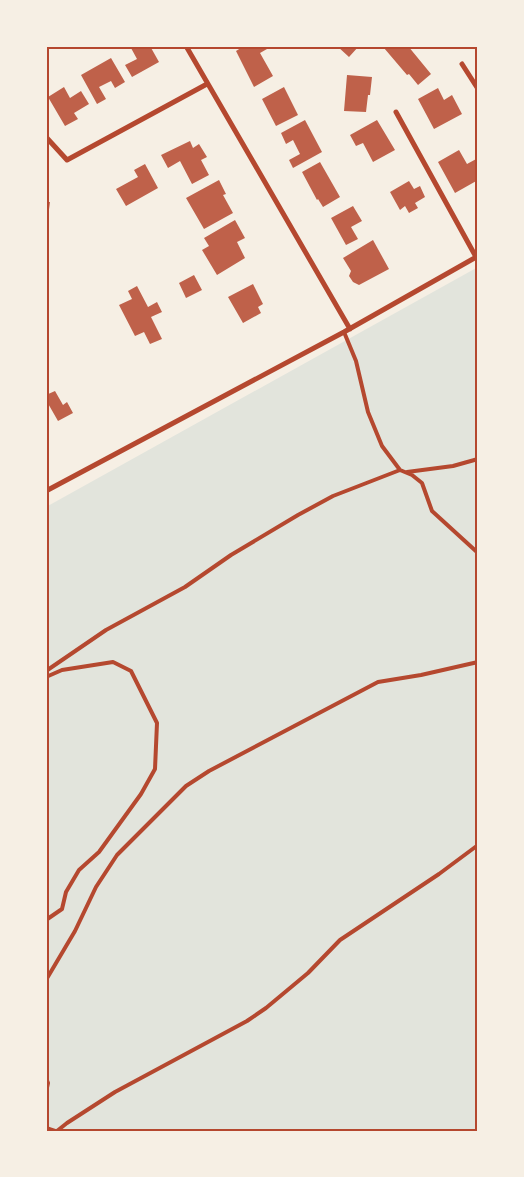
<svg xmlns="http://www.w3.org/2000/svg" width="524" height="1177" font-family="'IBM Plex Sans',sans-serif">
<style>
.green{fill:#e2e4dc}
.building{fill:#bf614a}
.lines{fill:none;stroke-linecap:round;stroke-linejoin:round}
.service{stroke:#b5482f;stroke-width:4}
.minor{stroke:#b5482f;stroke-width:5}
.neatline{fill:none;stroke:#b5482f;stroke-width:2}
</style>
<rect width="100%" height="100%" fill="#f6efe4"/>
<path class="green" d="M 478,267 L 478,1131 L 46,1131 L 46,507 Z"/>
<path class="building" d="M 134,46 L 150,46 L 159,62 L 132,77 L 125,65 L 137,59 L 131,48 Z
M 244,46 L 265,46 L 267,49 L 260,53 L 273,76 L 254,87 L 236,51 Z
M 337,46 L 359,46 L 349,57 Z
M 386,46 L 408,46 L 431,74 L 418,85 L 409,74 L 407,75 L 384,48 Z
M 111,58 L 125,82 L 115,88 L 111,81 L 99,87 L 106,99 L 97,104 L 81,75 Z
M 347,75 L 372,77 L 370,95 L 368,95 L 366,112 L 344,111 Z
M 64,87 L 70,98 L 81,91 L 89,104 L 74,113 L 78,119 L 65,126 L 48,97 Z
M 284,87 L 298,115 L 276,126 L 262,99 Z
M 438,88 L 444,100 L 452,95 L 462,114 L 434,129 L 418,99 Z
M 305,120 L 322,152 L 293,168 L 289,160 L 300,154 L 293,140 L 286,144 L 281,133 Z
M 377,120 L 395,150 L 373,162 L 363,143 L 356,146 L 350,135 Z
M 190,141 L 193,148 L 199,144 L 207,157 L 201,160 L 209,175 L 192,184 L 180,161 L 168,168 L 161,155 Z
M 459,150 L 467,164 L 478,158 L 478,180 L 455,193 L 438,162 Z
M 320,162 L 340,197 L 323,207 L 318,199 L 317,200 L 302,172 Z
M 145,164 L 158,188 L 126,206 L 116,189 L 138,177 L 134,170 Z
M 219,180 L 226,194 L 223,195 L 233,213 L 204,229 L 186,198 Z
M 409,181 L 414,189 L 420,186 L 425,197 L 415,203 L 418,208 L 409,213 L 405,206 L 400,210 L 390,192 Z
M 46,202 L 50,202 L 47,224 L 46,224 Z
M 353,206 L 362,221 L 351,227 L 358,239 L 346,245 L 331,218 Z
M 235,220 L 245,238 L 237,242 L 245,258 L 217,275 L 202,250 L 209,246 L 204,238 Z
M 373,240 L 389,269 L 359,285 L 353,282 L 349,276 L 351,271 L 343,258 Z
M 194,275 L 202,290 L 186,298 L 179,283 Z
M 253,284 L 263,304 L 258,307 L 261,313 L 243,323 L 228,297 Z
M 137,286 L 148,307 L 157,302 L 162,312 L 151,317 L 162,339 L 150,344 L 144,332 L 135,336 L 119,305 L 132,299 L 128,291 Z
M 55,391 L 63,405 L 67,402 L 73,413 L 58,421 L 46,400 L 46,395 Z"/>
<g class="lines">
<path class="service" d="M 344,332 L 356,361 L 368,412 L 382,446 L 400,470 L 412,475 L 422,483 L 432,511 L 478,553
M 407,472 L 453,466 L 478,459
M 46,671 L 106,630 L 185,587 L 231,555 L 298,515 L 333,496 L 400,470
M 46,677 L 62,670 L 113,662 L 131,671 L 157,723 L 155,769 L 141,794 L 99,852 L 79,870 L 66,892 L 62,909 L 46,920
M 46,980 L 75,931 L 96,887 L 117,855 L 186,786 L 209,771 L 378,682 L 421,675 L 478,662
M 46,1078 L 48,1083 L 46,1092
M 46,1128 L 55,1131
M 57,1131 L 67,1123 L 115,1092 L 247,1021 L 266,1008 L 308,973 L 340,940 L 439,874 L 478,845"/>
<path class="minor" d="M 186,46 L 350,329
M 462,64 L 478,89
M 396,112 L 476,257
M 46,137 L 67,160 L 207,84
M 46,491 L 344,332 L 478,256"/>
</g>
<rect width="524" height="1177" fill="none" stroke="#f6efe4" stroke-width="95"/>
<rect x="48" y="48" width="428" height="1082" class="neatline"/>
</svg>
